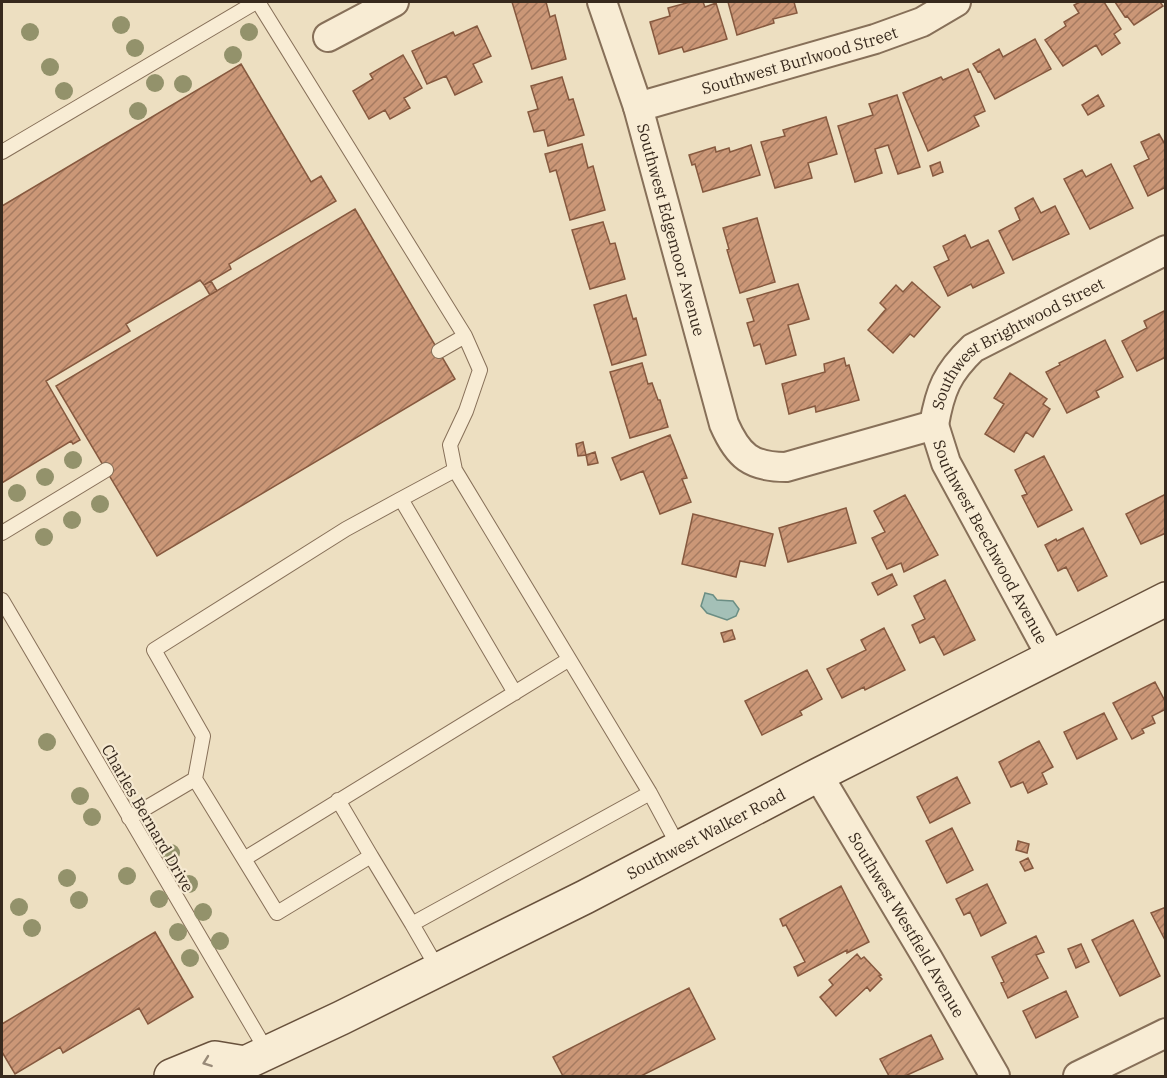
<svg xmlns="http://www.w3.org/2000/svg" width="1167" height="1078" font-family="'IBM Plex Serif',serif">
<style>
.water{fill:#a4c0b7;stroke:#6b8e84;stroke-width:1.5}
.building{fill:url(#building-hatch);stroke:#86593f;stroke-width:1.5}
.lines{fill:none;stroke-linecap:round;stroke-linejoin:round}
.lane-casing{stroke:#877059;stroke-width:16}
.street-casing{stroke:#877059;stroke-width:32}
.secondary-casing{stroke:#68513c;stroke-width:36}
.lane{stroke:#f8ecd4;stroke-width:14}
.street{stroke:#f8ecd4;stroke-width:28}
.secondary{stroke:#f8ecd4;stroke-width:33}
.tree{fill:#93926b}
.oneway{stroke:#988a78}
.labels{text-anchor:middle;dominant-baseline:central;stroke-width:4.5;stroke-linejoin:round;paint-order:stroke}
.street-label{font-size:16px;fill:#37291d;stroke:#f5e9d1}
</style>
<defs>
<pattern id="building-hatch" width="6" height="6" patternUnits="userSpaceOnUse" patternTransform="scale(1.5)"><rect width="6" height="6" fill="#cb9777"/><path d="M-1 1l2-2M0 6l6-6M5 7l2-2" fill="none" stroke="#a67b61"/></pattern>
</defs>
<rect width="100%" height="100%" fill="#eddfc1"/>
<path class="water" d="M 705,593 L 713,595 L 717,600 L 733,601 L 739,609 L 736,616 L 727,620 L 707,613 L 701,606 Z"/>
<path class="building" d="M 512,2 L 546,2 L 550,17 L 555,15 L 566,59 L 532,69 Z
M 690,2 L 703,2 L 705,7 L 716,3 L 727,39 L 684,52 L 682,47 L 659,54 L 650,22 L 670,16 L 668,8 Z
M 728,2 L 794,2 L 797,13 L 773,19 L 774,23 L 737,35 Z
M 1080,2 L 1104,2 L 1121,29 L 1114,34 L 1120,43 L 1102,55 L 1096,45 L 1063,66 L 1045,40 L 1066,26 L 1064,22 L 1079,13 L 1074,5 Z
M 1115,2 L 1160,2 L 1163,6 L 1134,25 L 1127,16 L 1125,17 Z
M 477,26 L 491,56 L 473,64 L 482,82 L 455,95 L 446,76 L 427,84 L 412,51 L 453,32 L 455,36 Z
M 1035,39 L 1051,69 L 995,99 L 980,71 L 978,72 L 973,64 L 999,49 L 1003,57 Z
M 403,55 L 422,88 L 404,98 L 410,108 L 390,119 L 385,110 L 369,119 L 353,91 L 373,79 L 370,74 Z
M 241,64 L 311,182 L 321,176 L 336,201 L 229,264 L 231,269 L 204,285 L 200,280 L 126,324 L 130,331 L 46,381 L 80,440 L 73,444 L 71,441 L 2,483 L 2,206 Z
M 968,69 L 985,111 L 974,116 L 979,126 L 928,151 L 903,93 L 941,77 L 943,80 Z
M 562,77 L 569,100 L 573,99 L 584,135 L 548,146 L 544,130 L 534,132 L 528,112 L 538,109 L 531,86 Z
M 897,95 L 920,167 L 898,174 L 888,145 L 875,149 L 882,173 L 855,182 L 838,126 L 873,115 L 869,104 Z
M 1098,95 L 1104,106 L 1088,115 L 1082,105 Z
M 826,117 L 837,154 L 808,163 L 812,178 L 775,188 L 761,142 L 785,136 L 783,130 Z
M 1159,134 L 1166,146 L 1166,187 L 1148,196 L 1134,166 L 1149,159 L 1141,142 Z
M 582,144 L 588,168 L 593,166 L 605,210 L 570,220 L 556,170 L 550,172 L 545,154 Z
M 751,145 L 760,175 L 703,192 L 695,164 L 692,165 L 689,155 L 715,147 L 716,152 L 729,148 L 730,152 Z
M 940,162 L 943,172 L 933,176 L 930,166 Z
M 1111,164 L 1133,208 L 1090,229 L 1064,179 L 1082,170 L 1086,177 Z
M 1033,198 L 1041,213 L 1055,206 L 1069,234 L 1013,260 L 999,231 L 1020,220 L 1015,208 Z
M 355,209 L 455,379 L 157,556 L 56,386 Z
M 757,218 L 775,282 L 740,293 L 727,250 L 729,249 L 723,228 Z
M 603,222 L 610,244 L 615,243 L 625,279 L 590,289 L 572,230 Z
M 965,235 L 971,248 L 988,240 L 1004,273 L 973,288 L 971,284 L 948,296 L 934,267 L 949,260 L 943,246 Z
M 211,281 L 217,291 L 210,295 L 204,285 Z
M 912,282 L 940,307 L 914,337 L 910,334 L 893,353 L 868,330 L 886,309 L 880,303 L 896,285 L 903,292 Z
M 798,284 L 809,319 L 788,325 L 796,355 L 766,364 L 760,344 L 754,346 L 747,323 L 754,321 L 747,299 Z
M 626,295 L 633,319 L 636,318 L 646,355 L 612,365 L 594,305 Z
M 1166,310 L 1166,357 L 1137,371 L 1122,341 L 1147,328 L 1144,321 Z
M 1105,340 L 1123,377 L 1096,391 L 1099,397 L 1067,413 L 1046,372 L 1060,365 L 1059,363 Z
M 844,358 L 846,366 L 849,365 L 859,400 L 816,412 L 815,406 L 789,414 L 782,384 L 825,372 L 824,364 Z
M 642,363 L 648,384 L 652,383 L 658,400 L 660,400 L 668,427 L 630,438 L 610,372 Z
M 1010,373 L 1047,399 L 1043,404 L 1050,409 L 1033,437 L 1026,432 L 1014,452 L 985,434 L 1004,404 L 994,398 Z
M 670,435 L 687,478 L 682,479 L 691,502 L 660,514 L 643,471 L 621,480 L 612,458 Z
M 583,442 L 586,455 L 578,456 L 576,444 Z
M 595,452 L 598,463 L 588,465 L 586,455 Z
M 1044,456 L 1072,510 L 1038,527 L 1022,496 L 1027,494 L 1015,470 Z
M 1166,494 L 1166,533 L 1141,544 L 1126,514 Z
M 905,495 L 938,555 L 904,572 L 901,563 L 887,569 L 872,538 L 885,532 L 874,511 Z
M 846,508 L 856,543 L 788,562 L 779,528 Z
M 693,514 L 773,534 L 765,566 L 740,561 L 736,577 L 682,564 Z
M 1083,528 L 1107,576 L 1078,591 L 1066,567 L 1058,571 L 1045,545 L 1056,539 L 1057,541 Z
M 892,574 L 897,585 L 878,595 L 872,583 Z
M 945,580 L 975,640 L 944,655 L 934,636 L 920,643 L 912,625 L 925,619 L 914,596 Z
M 884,628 L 905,670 L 865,690 L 864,687 L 842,698 L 827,669 L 866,650 L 861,640 Z
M 732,630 L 735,639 L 724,642 L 721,633 Z
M 807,670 L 822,699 L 800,711 L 802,715 L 762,735 L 745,701 Z
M 1155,682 L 1166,703 L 1166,709 L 1152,716 L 1155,723 L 1142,729 L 1144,733 L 1132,739 L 1113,703 Z
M 1104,713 L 1117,739 L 1077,759 L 1064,732 Z
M 1039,741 L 1053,767 L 1042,773 L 1047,784 L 1028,793 L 1023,782 L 1011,787 L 999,762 Z
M 957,777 L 970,803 L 930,823 L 917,797 Z
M 952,828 L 973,870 L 947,883 L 926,841 Z
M 1018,841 L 1029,844 L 1027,853 L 1016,850 Z
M 1028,858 L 1033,868 L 1025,871 L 1020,862 Z
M 987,884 L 1006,923 L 981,936 L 970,912 L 964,915 L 956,899 Z
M 841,886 L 869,942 L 847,953 L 847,950 L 798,976 L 794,967 L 805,962 L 786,925 L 783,926 L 780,919 Z
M 1166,907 L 1166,942 L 1151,913 Z
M 1133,920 L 1160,976 L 1120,996 L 1092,940 Z
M 155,932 L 193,997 L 148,1024 L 139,1008 L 63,1053 L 60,1047 L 15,1074 L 2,1052 L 2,1024 Z
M 1036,936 L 1044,952 L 1036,955 L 1048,978 L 1008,998 L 1001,983 L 1004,982 L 992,957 Z
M 1081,944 L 1089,962 L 1076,968 L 1068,949 Z
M 857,954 L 861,959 L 864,957 L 881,975 L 879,976 L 882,979 L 870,991 L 867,987 L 836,1016 L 820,997 L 833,985 L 829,980 Z
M 689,988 L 715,1039 L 641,1076 L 563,1076 L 553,1057 Z
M 1066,991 L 1078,1017 L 1036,1038 L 1023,1011 Z
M 931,1035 L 943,1059 L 905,1076 L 889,1076 L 880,1059 Z"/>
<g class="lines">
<g class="lane-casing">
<path id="lane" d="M 258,2 L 465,336 L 480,370 L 466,411 L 450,445 L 455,470 L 650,793 L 679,847
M 2,152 L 256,2
M 439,351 L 465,336
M 455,470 L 401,499 L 515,693
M 401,499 L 346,529 L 154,650 L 203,736 L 195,779 L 277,913 L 371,856 L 412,924 L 650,793
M 2,533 L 106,470
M 2,600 L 268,1053
M 338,800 L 371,856
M 129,818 L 195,779
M 244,859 L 568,660
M 412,924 L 438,969"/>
</g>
<g class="street-casing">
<g id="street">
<path id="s1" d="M 602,2 L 638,107 L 724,424 C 738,456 751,467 786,467 L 934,425 C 940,390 947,373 973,348 L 1166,250"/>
<path d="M 328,37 L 394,2"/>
<path id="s2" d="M 638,107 L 875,39 L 922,22 L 956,2"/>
<path id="s3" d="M 934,425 L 946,463 L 1051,656"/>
<path id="s4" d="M 818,775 L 928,959 L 995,1076"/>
<path d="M 1078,1076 L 1166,1033"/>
</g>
</g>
<g class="secondary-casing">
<g id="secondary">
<path d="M 171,1076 L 215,1058 L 245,1063"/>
<path id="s5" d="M 231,1076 L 245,1063 L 341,1018 L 585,897 L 818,775 L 1166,599"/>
</g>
</g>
<use href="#lane" class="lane"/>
<use href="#street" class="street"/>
<use href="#secondary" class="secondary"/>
</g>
<g class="tree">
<circle cx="121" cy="25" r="9"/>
<circle cx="30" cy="32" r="9"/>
<circle cx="249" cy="32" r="9"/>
<circle cx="135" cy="48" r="9"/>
<circle cx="233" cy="55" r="9"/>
<circle cx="50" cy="67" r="9"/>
<circle cx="155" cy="83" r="9"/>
<circle cx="183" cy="84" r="9"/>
<circle cx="64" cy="91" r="9"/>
<circle cx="138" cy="111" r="9"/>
<circle cx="73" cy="460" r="9"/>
<circle cx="45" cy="477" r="9"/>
<circle cx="17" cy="493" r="9"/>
<circle cx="100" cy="504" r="9"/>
<circle cx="72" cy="520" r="9"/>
<circle cx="44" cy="537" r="9"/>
<circle cx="47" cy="742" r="9"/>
<circle cx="80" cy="796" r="9"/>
<circle cx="92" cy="817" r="9"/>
<circle cx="171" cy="853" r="9"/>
<circle cx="127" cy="876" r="9"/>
<circle cx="67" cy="878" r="9"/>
<circle cx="189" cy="884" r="9"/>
<circle cx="159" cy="899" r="9"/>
<circle cx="79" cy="900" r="9"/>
<circle cx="19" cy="907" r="9"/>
<circle cx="203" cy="912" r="9"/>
<circle cx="32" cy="928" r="9"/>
<circle cx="178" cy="932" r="9"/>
<circle cx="220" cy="941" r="9"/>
<circle cx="190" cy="958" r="9"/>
</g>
<defs><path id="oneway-chevron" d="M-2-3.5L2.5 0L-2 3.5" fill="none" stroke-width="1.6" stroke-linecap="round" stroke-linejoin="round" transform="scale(1.5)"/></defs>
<use class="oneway" href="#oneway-chevron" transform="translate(207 1062) rotate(160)"/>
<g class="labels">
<g class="street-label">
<text stroke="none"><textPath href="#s2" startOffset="168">Southwest Burlwood Street</textPath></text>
<text stroke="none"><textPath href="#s1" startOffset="238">Southwest Edgemoor Avenue</textPath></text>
<text stroke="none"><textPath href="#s1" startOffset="800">Southwest Brightwood Street</textPath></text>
<text stroke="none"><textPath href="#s3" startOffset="130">Southwest Beechwood Avenue</textPath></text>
<text transform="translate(148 818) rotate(60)">Charles Bernard Drive</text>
<text stroke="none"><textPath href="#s5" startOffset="534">Southwest Walker Road</textPath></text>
<text stroke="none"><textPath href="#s4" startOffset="174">Southwest Westfield Avenue</textPath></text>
</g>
</g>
<rect width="1167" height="1078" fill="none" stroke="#37291d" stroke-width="6"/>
</svg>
